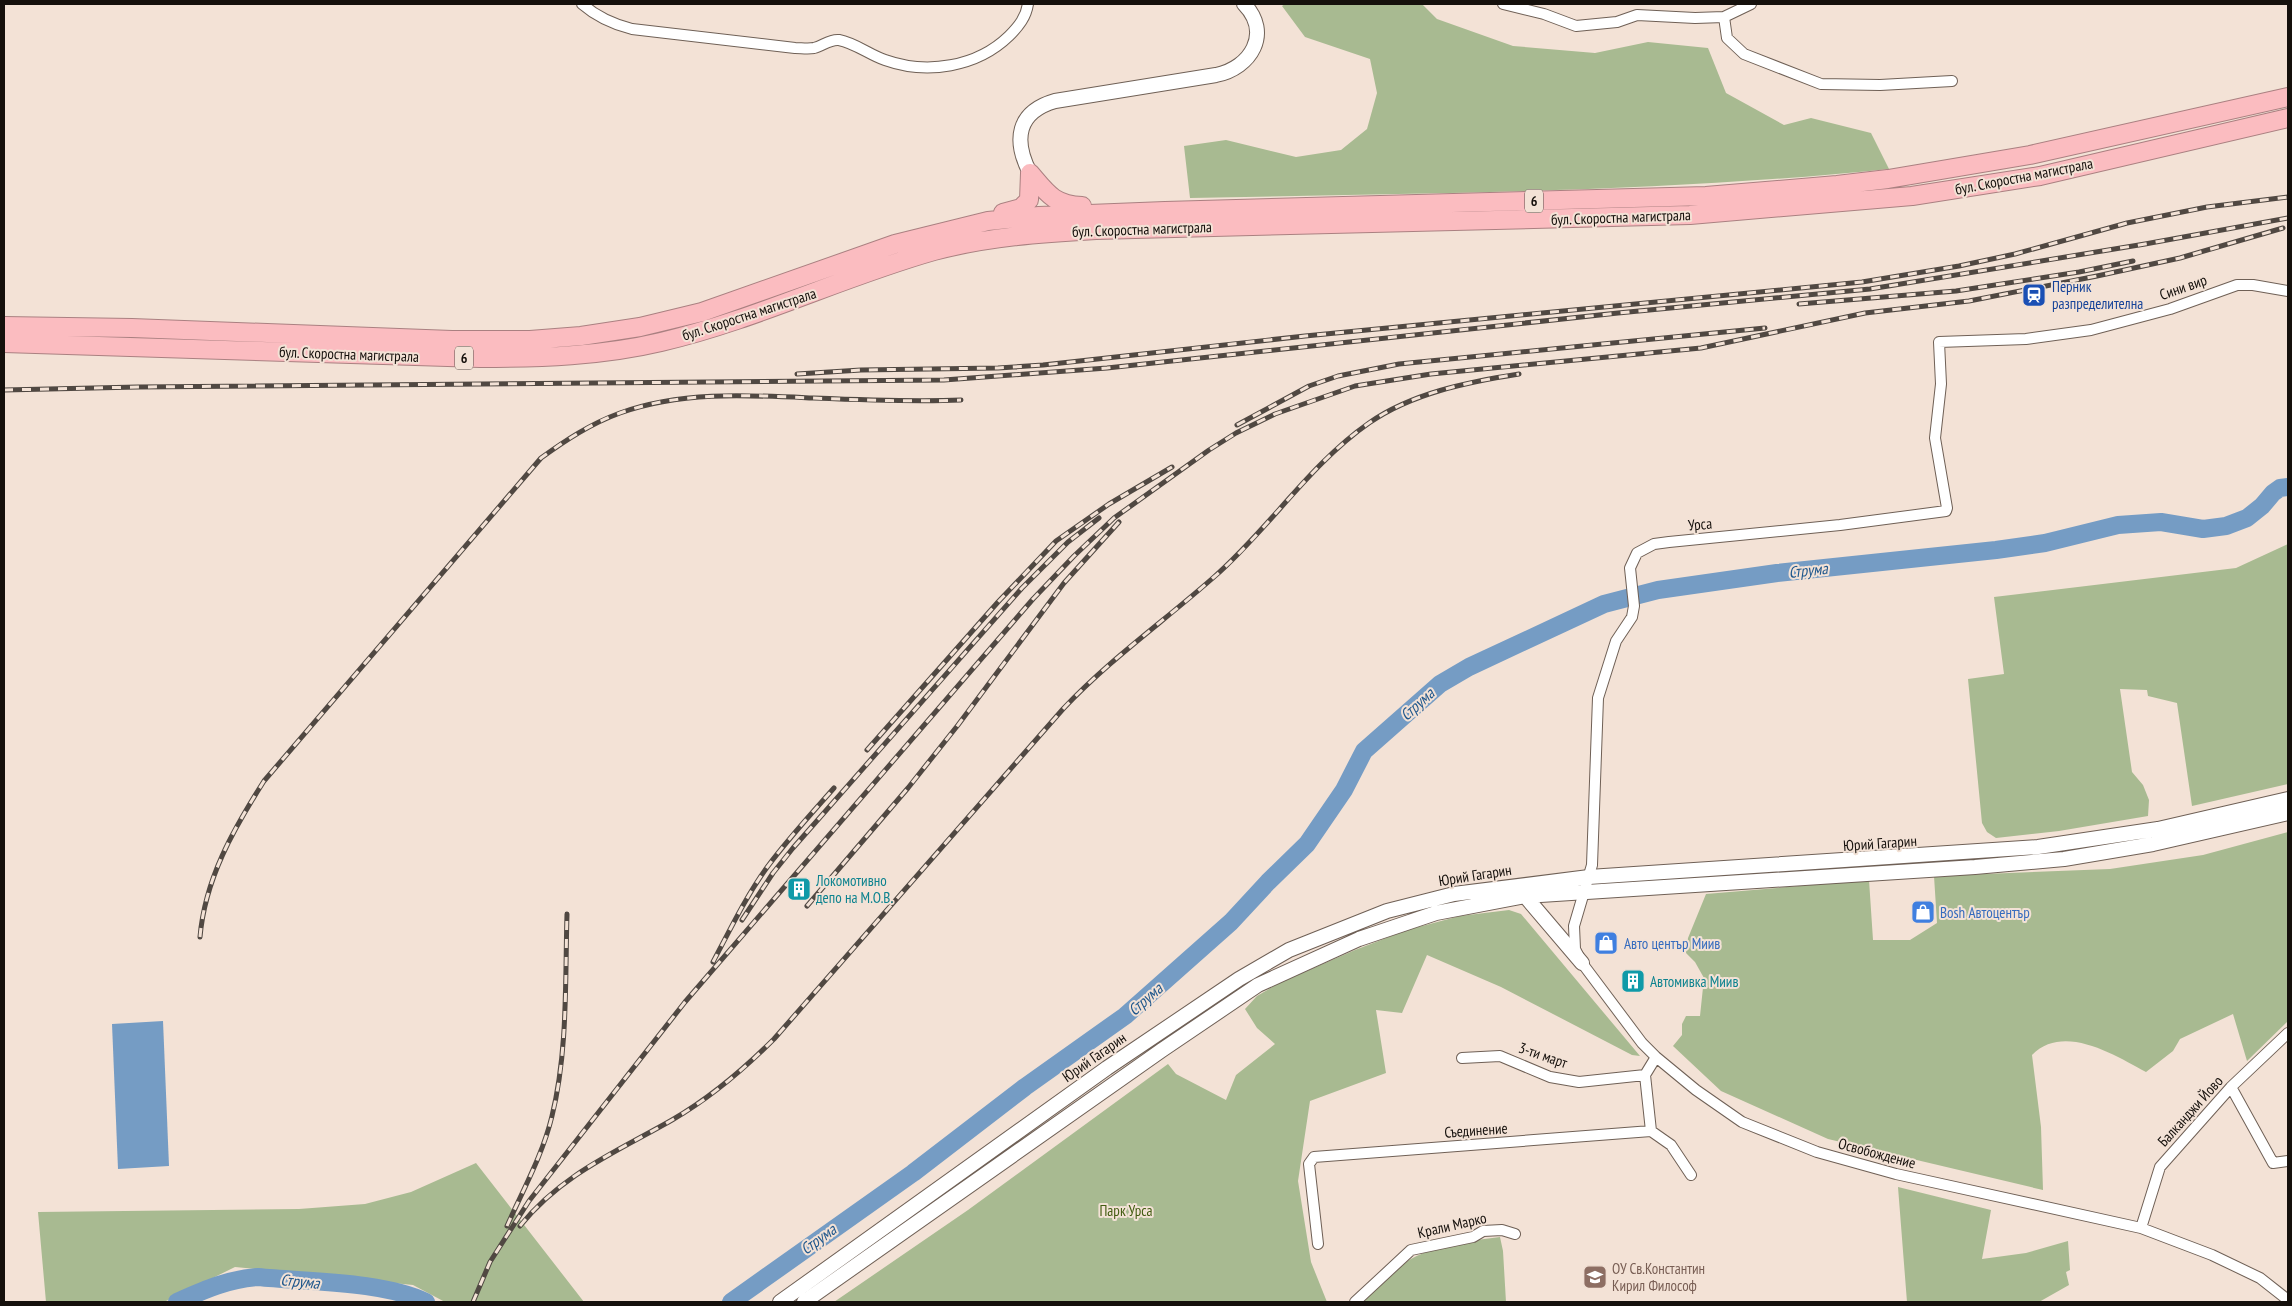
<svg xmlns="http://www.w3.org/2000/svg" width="2292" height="1306" font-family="'PT Sans Narrow',sans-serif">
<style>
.green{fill:#a8ba91}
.water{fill:#759cc4}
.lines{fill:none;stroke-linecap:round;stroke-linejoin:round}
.river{stroke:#759cc4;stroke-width:18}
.street-casing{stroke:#6f6056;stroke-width:12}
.secondary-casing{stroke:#6f6056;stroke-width:16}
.highway-casing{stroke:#aa8081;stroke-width:20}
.street{stroke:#fff;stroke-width:10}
.secondary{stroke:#fff;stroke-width:14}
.highway{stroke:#fbbcc0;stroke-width:18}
.rail-casing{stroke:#504842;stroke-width:5}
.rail{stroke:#f3e2d6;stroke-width:3;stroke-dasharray:9;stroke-linecap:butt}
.labels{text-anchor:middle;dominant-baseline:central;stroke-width:4;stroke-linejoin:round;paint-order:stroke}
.shield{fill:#f3e2d6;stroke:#584f49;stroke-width:1}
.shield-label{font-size:14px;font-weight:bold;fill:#15100c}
.street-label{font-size:15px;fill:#15100c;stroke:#f3e2d6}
.transit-label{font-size:15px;fill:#164399;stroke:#f3e2d6;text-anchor:start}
.culture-label{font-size:15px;fill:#0d838f;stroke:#f3e2d6;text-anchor:start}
.shop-label{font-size:15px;fill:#366cbe;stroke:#f3e2d6;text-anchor:start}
.park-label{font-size:15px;fill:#425c11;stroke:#f3e2d6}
.education-label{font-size:15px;fill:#785e54;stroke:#f3e2d6;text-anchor:start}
.water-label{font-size:16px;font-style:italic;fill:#1f578c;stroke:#f3e2d6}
</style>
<rect width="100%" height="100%" fill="#f3e2d6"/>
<path class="green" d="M 1285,4 L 1422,4 L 1437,19 L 1513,46 L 1595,53 L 1648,42 L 1708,48 L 1726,93 L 1784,125 L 1811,118 L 1871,133 L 1889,169 C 1657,193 1424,193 1190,198 L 1184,146 L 1226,140 L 1296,157 L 1341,150 L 1367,129 L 1377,93 L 1370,59 L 1305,37 L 1282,6 Z
M 2288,544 L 2288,784 L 2192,806 L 2177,703 L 2148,696 L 2147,690 L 2120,689 L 2132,772 L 2143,785 L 2149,800 L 2148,816 L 2059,831 L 1996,838 L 1987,832 L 1982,823 L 1968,679 L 2004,674 L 1994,597 L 2236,568 Z
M 2288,832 L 2288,1021 L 2247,1061 L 2233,1014 L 2180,1039 L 2173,1051 L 2146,1072 C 2114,1055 2064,1023 2032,1055 L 2041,1127 L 2043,1190 L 1828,1139 L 1721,1091 L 1673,1046 L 1682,1035 L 1682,1024 L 1686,1016 L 1700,1016 L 1704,978 L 1695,962 L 1686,953 L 1688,938 L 1706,894 L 1869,880 L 1873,940 L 1910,940 L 1937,923 L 1934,876 L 2110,869 L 2203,855 Z
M 1509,910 L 1521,914 L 1640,1056 L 1632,1055 L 1501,987 L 1427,955 L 1402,1013 L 1376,1010 L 1386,1073 L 1310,1101 L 1298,1181 L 1311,1262 L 1327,1302 L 834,1302 L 968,1210 L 1168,1064 L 1176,1074 L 1226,1100 L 1236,1075 L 1275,1044 L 1257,1028 L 1245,1009 L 1257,996 L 1279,983 L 1355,950 L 1407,930 L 1460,916 Z
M 476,1163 L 584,1302 L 445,1302 L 413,1285 L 235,1267 L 164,1302 L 46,1302 L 38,1212 L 299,1209 L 365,1204 L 411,1192 Z
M 1898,1187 L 1991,1210 L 1982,1259 L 2026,1253 L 2068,1241 L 2070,1270 L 2066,1272 L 2069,1285 L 2039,1302 L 1907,1302 Z
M 1500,1237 L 1503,1251 L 1506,1302 L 1363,1302 C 1376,1288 1390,1273 1406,1262 C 1432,1245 1470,1241 1500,1237 Z"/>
<path class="water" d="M 163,1021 L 169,1166 L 118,1169 L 112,1024 Z"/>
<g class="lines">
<path class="river" d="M 177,1302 C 204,1290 228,1279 258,1277 C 307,1282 383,1281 426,1302
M 731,1302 L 913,1173 L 1025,1087 L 1125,1016 L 1231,922 L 1268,882 L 1307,844 L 1344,790 L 1364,751 L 1440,684 L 1469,667 L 1604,604 L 1658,590 L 1777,573 L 1996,550 L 2045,543 L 2118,525 L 2161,522 L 2203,529 L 2226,526 L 2247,518 L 2262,506 L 2273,493 L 2280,488 L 2288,487"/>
<g class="street-casing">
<path id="street" d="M 582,4 C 597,17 612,24 632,29 L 795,48 C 801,48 808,49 814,48 C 823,46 829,39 839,40 C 855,43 870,55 885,60 C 927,75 977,67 1009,36 C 1019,26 1026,17 1028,4
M 1503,4 L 1544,14 L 1576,26 L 1617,22 L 1637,15 L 1695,18 L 1724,17 L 1751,4
M 1724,17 L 1727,38 L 1744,54 L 1821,84 L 1880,85 L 1952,81
M 2288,291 L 2253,285 L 2237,285 L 2170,309 L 2091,330 L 2026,339 L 1939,342 L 1941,384 L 1935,438 L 1947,508 L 1946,511 L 1840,525 L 1669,542 L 1654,544 L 1637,553 L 1630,568 L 1634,606 L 1632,617 L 1616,641 L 1598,698 L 1592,865 L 1574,926 L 1575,949 L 1582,963 L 1642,1043 L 1656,1057 L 1696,1090 L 1742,1122 L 1817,1152 L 1896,1174 L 2141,1228 L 2212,1255 L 2260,1278 L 2288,1300
M 1462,1058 L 1500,1056 L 1550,1077 L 1579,1082 L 1645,1075
M 2231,1087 L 2273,1163 L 2288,1161
M 1651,1131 L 1671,1145 L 1691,1175
M 2141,1228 L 2160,1167 L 2231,1087 L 2288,1033
M 1318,1244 L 1309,1164 L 1314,1157 L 1651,1131 L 1645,1075 L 1656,1057
M 1355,1302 L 1411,1250 L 1473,1237 L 1483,1231 L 1502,1230 L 1515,1234"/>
</g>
<g class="secondary-casing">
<path id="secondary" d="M 1030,173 C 1013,140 1017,112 1055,101 L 1216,75 C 1251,68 1272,33 1244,4
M 1525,896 L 1582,963
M 780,1302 L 1107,1068 L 1239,979 L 1289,950 L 1387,911 L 1454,894 L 1589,877 L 2038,847 L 2158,829 L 2288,799
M 804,1302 L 1162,1050 L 1258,985 L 1359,939 L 1436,913 L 1525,896 L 1975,867 L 2064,859 L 2153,844 L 2288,813"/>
</g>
<g class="highway-casing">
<path id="highway" d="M 1030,173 C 1047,193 1054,205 1082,206
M 1003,213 L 1021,208 L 1029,200 L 1030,173
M 4,326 L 132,328 L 452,340 L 530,340 L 581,336 L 640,327 L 702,312 L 895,244 L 988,221 L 1039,216 L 1165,211 L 1706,196 L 1837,185 L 1888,179 L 2030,155 L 2288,97
M 4,343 L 480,358 C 541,358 602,356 661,342 C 755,320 842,277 934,251 C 987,237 1041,233 1096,230 L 1690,215 L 1912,196 L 2040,176 L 2288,118"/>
</g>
<use href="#street" class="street"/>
<use href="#secondary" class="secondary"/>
<use href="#highway" class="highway"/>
<g class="rail-casing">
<path id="rail" d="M 1799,304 L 1956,291 L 2079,272 L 2133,261
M 797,374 L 861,370 L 998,368 L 1043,365 L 1305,336 L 1862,282 L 1959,266 L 2015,254 L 2127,223 L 2207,207 L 2288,197
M 4,390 L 138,387 L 944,380 L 1107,368 L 1618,313 L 1870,289 L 2145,244 L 2288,218
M 1237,425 L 1309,386 L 1338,376 L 1399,364 L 1765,328
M 867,750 L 998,602 L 1056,541 L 1109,504 L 1172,467
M 807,906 L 908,788 L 958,725 L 1064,583 L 1119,522
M 742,920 L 773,873 L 793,848 L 1022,588 L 1068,542 L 1099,518
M 200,937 C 205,879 233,830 264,781 L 541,458 C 566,440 590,424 620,413 C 681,391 748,395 812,398 C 862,400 911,402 961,400
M 713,962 C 730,930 746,896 768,866 C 788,839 812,813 834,788
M 507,1226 C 523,1190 543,1154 552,1116 C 568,1051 565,981 567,914
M 520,1226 C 562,1174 616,1152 672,1120 C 710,1098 743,1070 774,1039 L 1063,709 C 1110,659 1163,622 1214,577 C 1268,530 1310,464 1369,423 C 1412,393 1468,382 1519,374
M 473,1302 L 490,1262 L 529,1201 L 685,1002 L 1033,599 L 1074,556 L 1114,518 L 1209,450 L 1236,433 L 1275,414 L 1355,386 L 1431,374 L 1701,348 L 1865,313 L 1969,301 L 2097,276 L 2180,258 L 2283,228"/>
</g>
<use href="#rail" class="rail"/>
</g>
<defs>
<g id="station-square" transform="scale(1.25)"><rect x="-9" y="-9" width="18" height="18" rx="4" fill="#1a4fb4" stroke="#f3e2d6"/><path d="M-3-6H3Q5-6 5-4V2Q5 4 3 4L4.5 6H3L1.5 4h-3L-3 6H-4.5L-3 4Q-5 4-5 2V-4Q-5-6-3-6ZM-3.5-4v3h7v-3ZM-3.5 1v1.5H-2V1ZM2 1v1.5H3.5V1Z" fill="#fff"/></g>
<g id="building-square" transform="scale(1.25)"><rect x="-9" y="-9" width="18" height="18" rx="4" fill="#0f9aa8" stroke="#f3e2d6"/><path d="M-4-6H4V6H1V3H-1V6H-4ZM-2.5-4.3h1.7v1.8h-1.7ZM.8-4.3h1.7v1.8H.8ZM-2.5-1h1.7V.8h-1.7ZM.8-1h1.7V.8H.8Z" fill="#fff"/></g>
<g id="shop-square" transform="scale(1.25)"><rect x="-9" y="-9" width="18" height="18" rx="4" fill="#3f7fe0" stroke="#f3e2d6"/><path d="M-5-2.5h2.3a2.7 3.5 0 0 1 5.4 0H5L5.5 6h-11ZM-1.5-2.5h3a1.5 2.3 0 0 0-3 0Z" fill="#fff"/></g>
<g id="school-square" transform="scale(1.25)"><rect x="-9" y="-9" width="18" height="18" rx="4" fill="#8d6e63" stroke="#f3e2d6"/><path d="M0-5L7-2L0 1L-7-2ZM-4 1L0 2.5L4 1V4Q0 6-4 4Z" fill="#fff"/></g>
</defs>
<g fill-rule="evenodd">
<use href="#station-square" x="2034" y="295"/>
<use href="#building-square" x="799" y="889"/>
<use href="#shop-square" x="1923" y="912"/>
<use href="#shop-square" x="1606" y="943"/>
<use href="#building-square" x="1633" y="981"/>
<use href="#school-square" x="1595" y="1277"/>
</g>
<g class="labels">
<g class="shield">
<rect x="1525" y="189.5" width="18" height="23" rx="4"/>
<rect x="455" y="346.5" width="18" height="23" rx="4"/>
</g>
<g class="shield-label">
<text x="1534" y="201">6</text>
<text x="464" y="358">6</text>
</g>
<g class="street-label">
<text transform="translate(2024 176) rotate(-11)">бул. Скоростна магистрала</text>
<text transform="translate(1621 217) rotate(-2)">бул. Скоростна магистрала</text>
<text transform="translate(1142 229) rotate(-2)">бул. Скоростна магистрала</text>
<text transform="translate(2183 287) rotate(-19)">Сини вир</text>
<text transform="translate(749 314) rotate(-18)">бул. Скоростна магистрала</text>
<text transform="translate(349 354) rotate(2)">бул. Скоростна магистрала</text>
<text transform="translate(1700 524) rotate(-5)">Урса</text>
<text transform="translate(1880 843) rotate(-4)">Юрий Гагарин</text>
<text transform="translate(1475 875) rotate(-9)">Юрий Гагарин</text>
<text transform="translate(1543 1055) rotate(19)">3-ти март</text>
<text transform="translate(1094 1057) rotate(-35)">Юрий Гагарин</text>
<text transform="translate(2190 1111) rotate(-48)">Балканджи Йово</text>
<text transform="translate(1476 1130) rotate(-4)">Съединение</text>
<text transform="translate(1877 1153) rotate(15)">Освобождение</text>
<text transform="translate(1452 1225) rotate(-13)">Крали Марко</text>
</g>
<g class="transit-label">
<text x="2052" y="286">Перник<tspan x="2052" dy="17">разпределителна</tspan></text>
</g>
<g class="culture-label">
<text x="816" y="880">Локомотивно<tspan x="816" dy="17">депо на М.О.В.</tspan></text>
<text x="1650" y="981">Автомивка Миив</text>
</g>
<g class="shop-label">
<text x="1940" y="912">Bosh Автоцентър</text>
<text x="1624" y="943">Авто център Миив</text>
</g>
<g class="park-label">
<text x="1126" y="1210">Парк Урса</text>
</g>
<g class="education-label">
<text x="1612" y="1268">ОУ Св.Константин<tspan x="1612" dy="17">Кирил Философ</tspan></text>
</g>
<g class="water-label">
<text transform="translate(1808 570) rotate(-6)">Струма</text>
<text transform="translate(1417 704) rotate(-42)">Струма</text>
<text transform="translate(1145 999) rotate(-41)">Струма</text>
<text transform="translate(818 1239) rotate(-36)">Струма</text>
<text transform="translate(300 1281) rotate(6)">Струма</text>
</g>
</g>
<rect width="2292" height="1306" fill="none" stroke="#15100c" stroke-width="10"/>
</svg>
